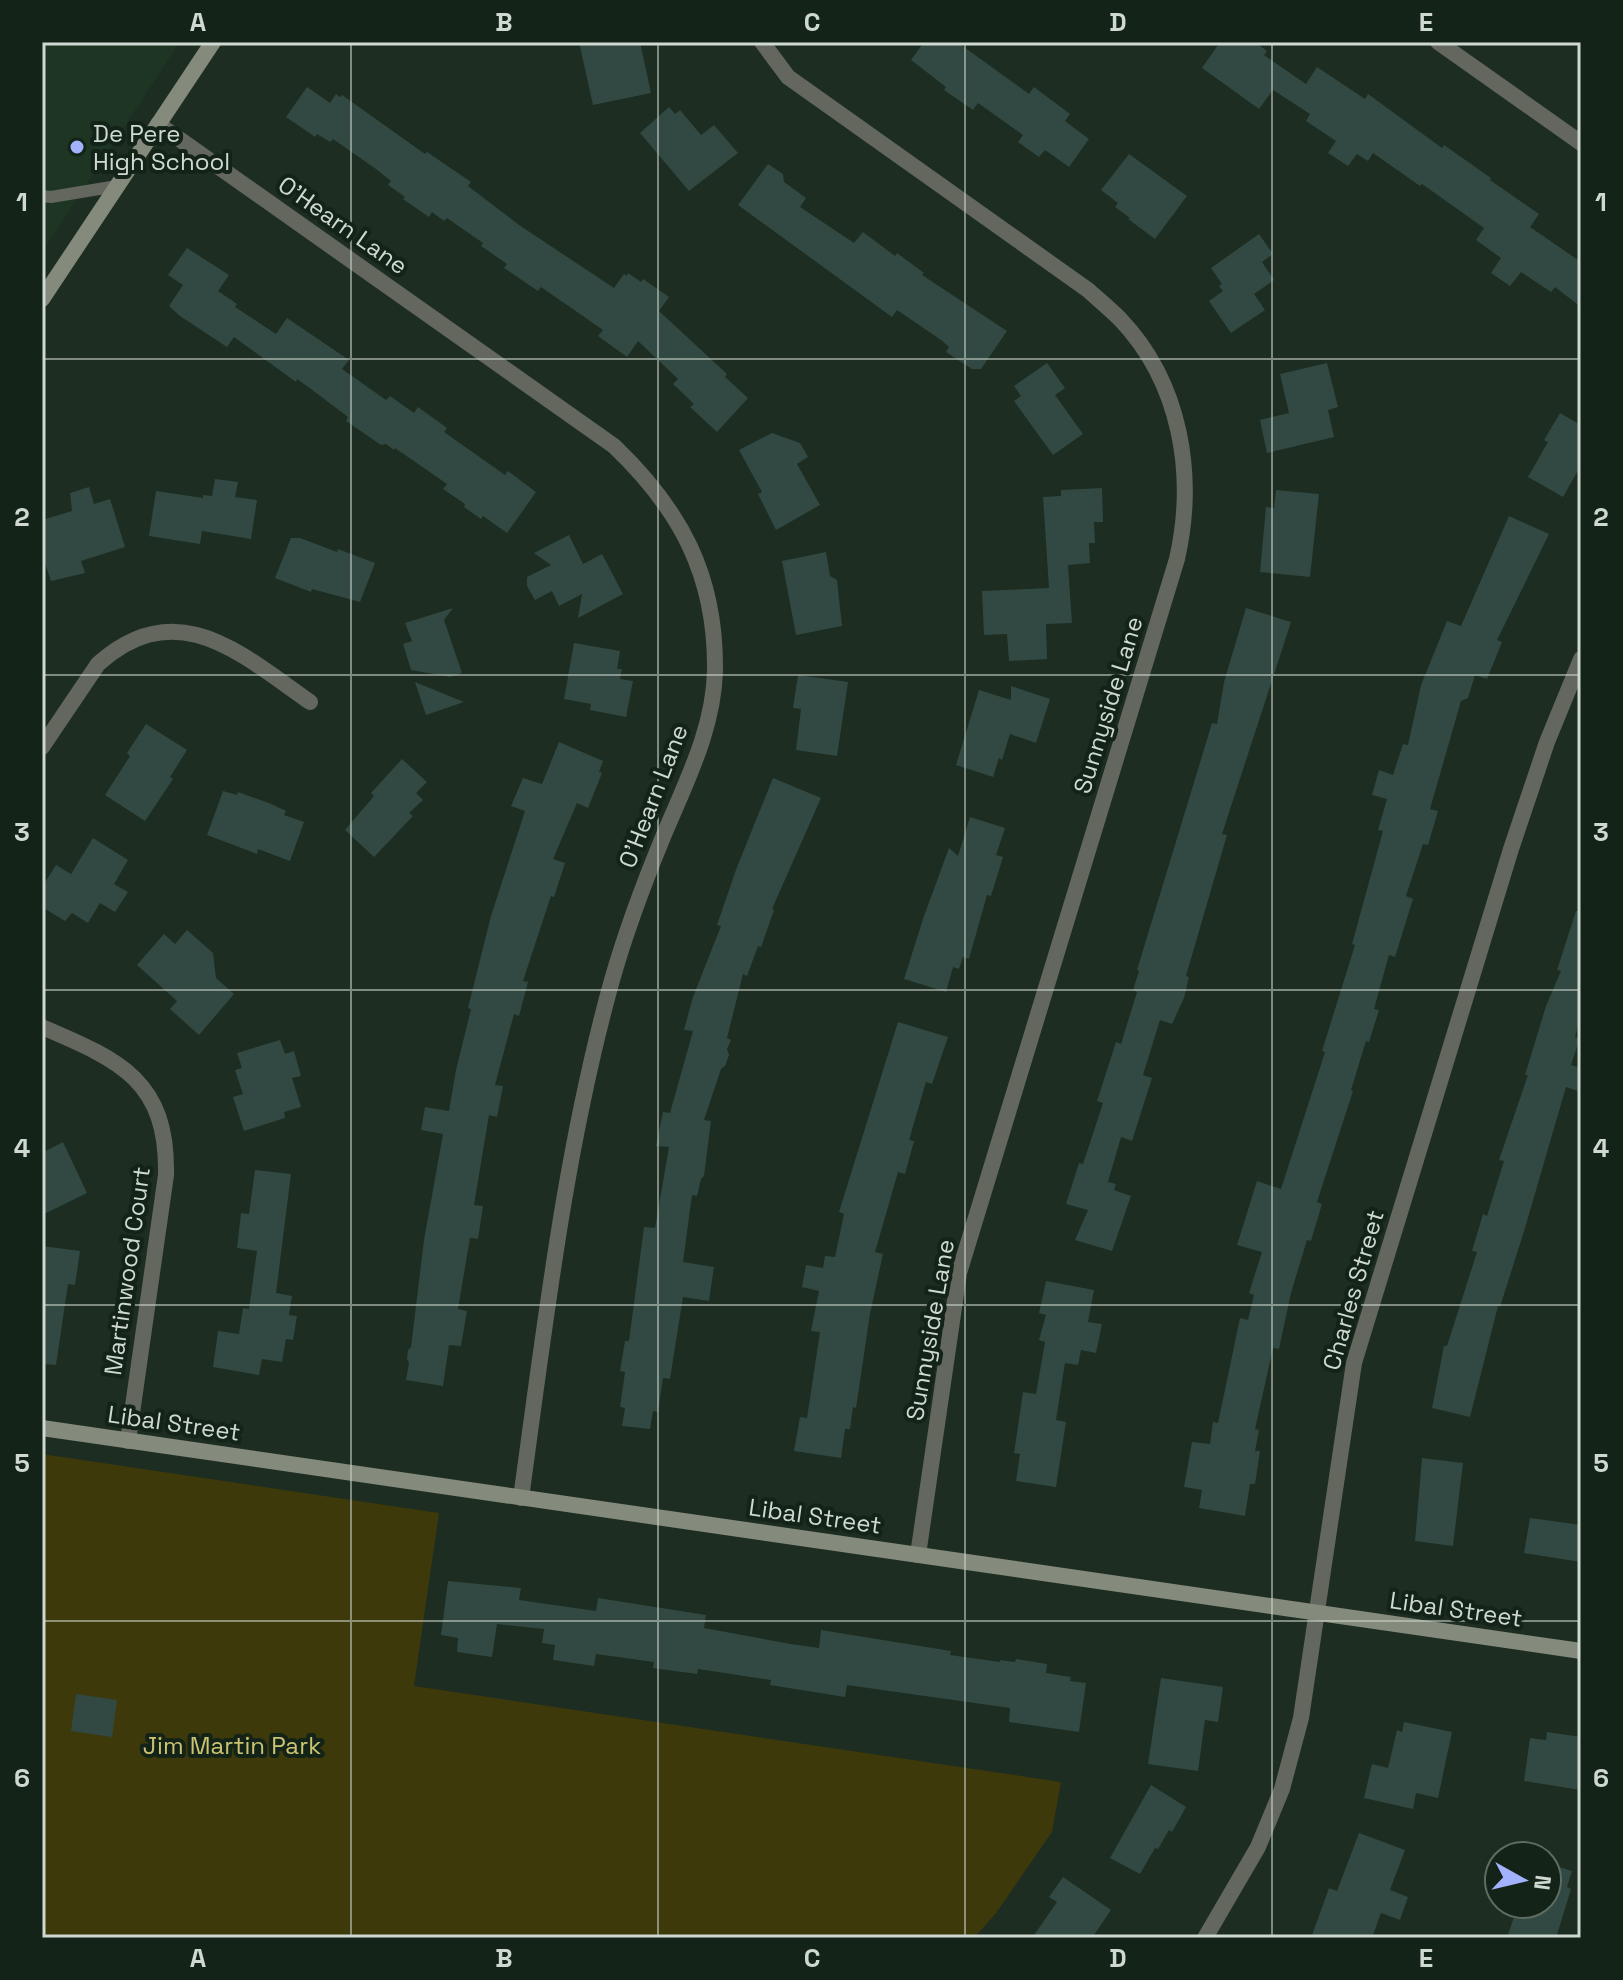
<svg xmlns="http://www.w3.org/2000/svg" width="1623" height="1980" font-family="'Space Grotesk',sans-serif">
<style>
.built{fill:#1e3524}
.green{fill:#3d390b}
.building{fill:#314942}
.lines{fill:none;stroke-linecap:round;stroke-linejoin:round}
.lane{stroke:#63675e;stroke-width:12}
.street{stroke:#63675e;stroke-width:16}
.secondary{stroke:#848a7c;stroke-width:16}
.grid{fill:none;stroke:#cfd9d1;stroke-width:2;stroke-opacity:0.55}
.poi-dot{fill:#a2b2fd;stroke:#132318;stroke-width:3}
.labels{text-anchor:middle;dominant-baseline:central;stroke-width:8;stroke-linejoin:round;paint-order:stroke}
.poi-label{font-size:24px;fill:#cfd9d1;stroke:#132318;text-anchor:start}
.street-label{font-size:24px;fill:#cfd9d1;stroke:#132318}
.park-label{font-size:24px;fill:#ccc473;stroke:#132318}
.neatline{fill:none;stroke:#cfd9d1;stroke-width:3}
.grid-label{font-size:26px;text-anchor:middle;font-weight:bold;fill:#cfd9d1}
</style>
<rect width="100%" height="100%" fill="#1d2d21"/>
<path class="built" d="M 42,42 L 180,42 L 42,252 Z"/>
<path class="green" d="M 42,1454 L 439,1513 L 414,1686 L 1061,1782 L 1052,1832 L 996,1913 L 974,1938 L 42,1938 Z"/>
<path class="building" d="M 579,42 L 640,42 L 651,93 L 593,105 Z
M 924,42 L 957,42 L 1029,94 L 1034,87 L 1070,114 L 1065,121 L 1089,139 L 1069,167 L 1045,150 L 1039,157 L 1018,142 L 1023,135 L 978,103 L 973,110 L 944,90 L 946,87 L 911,60 Z
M 1220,42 L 1255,42 L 1267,51 L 1264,55 L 1306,84 L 1317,67 L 1365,99 L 1368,94 L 1442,148 L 1444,145 L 1491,178 L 1490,180 L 1539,214 L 1530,227 L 1581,262 L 1581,307 L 1555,287 L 1551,292 L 1521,272 L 1510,286 L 1491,273 L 1501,258 L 1476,240 L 1484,228 L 1422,184 L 1420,186 L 1373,153 L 1368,161 L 1357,154 L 1348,166 L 1328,153 L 1336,141 L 1306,121 L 1310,114 L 1273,90 L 1259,109 L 1202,68 Z
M 307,87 L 330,103 L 336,94 L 340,97 L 342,95 L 425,154 L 427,152 L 471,182 L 468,186 L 519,225 L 614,288 L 624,274 L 627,276 L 628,273 L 641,282 L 643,279 L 669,297 L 659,311 L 727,374 L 725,377 L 748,398 L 717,432 L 690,407 L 694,404 L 673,384 L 678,379 L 638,341 L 627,357 L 598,336 L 603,330 L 541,287 L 538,291 L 504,268 L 507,264 L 481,246 L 483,243 L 447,218 L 444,221 L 432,212 L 429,217 L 403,199 L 405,197 L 388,185 L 391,181 L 376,169 L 333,139 L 330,142 L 317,134 L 315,137 L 286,117 Z
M 669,107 L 675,114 L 680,110 L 701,135 L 714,125 L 738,153 L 689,191 L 640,133 Z
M 1129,154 L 1187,196 L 1155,239 L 1128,219 L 1130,218 L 1115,207 L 1118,203 L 1101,190 Z
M 768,164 L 783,174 L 784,182 L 806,198 L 800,207 L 854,243 L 863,232 L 895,256 L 897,253 L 924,273 L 922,275 L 1007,331 L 981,369 L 972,369 L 946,352 L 949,347 L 941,340 L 897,310 L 892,317 L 738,205 Z
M 1259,234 L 1273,254 L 1262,262 L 1274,280 L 1254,294 L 1265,310 L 1231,333 L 1209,301 L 1223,291 L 1219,286 L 1222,284 L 1211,268 Z
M 187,248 L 229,275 L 218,291 L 237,304 L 235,307 L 276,334 L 287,318 L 349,360 L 342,369 L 386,400 L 390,396 L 414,413 L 418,407 L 447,428 L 444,432 L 505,475 L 508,471 L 536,492 L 507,533 L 483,516 L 481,519 L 464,507 L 465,504 L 443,489 L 447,484 L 395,448 L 394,450 L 386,444 L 381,445 L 346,421 L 348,417 L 315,392 L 297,379 L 296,382 L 234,337 L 227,347 L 180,316 L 169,306 L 183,285 L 168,275 Z
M 1047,363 L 1065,388 L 1055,395 L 1083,434 L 1053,455 L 1014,401 L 1021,396 L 1014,386 Z
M 1327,363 L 1338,407 L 1328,410 L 1334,437 L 1267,453 L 1260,420 L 1289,413 L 1280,374 Z
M 1560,413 L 1581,425 L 1581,465 L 1563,497 L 1528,477 L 1548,442 L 1544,440 Z
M 772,433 L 800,443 L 808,457 L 797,464 L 820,505 L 776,530 L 758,494 L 762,492 L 739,450 Z
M 215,479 L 238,482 L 235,497 L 257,500 L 251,539 L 202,531 L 200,544 L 149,536 L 156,491 L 203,498 L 203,495 L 212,496 Z
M 89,487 L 94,504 L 110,499 L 125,547 L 81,561 L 85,573 L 51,581 L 42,554 L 42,520 L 72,511 L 70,493 Z
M 1102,488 L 1103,522 L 1094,522 L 1095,543 L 1089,543 L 1090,563 L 1068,565 L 1072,623 L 1046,624 L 1047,659 L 1009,661 L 1007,634 L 984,635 L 982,591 L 1049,588 L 1043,497 L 1061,496 L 1061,490 Z
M 1276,490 L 1319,494 L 1310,577 L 1260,572 L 1266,507 L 1274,508 Z
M 1509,516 L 1549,534 L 1497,640 L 1502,642 L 1487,679 L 1475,675 L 1468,698 L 1461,701 L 1430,809 L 1438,811 L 1428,845 L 1423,844 L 1406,896 L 1413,899 L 1395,957 L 1389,955 L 1374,1009 L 1379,1010 L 1369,1042 L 1366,1041 L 1351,1090 L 1353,1091 L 1317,1202 L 1322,1204 L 1311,1241 L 1307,1240 L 1291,1293 L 1279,1349 L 1273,1348 L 1255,1429 L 1259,1430 L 1255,1451 L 1260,1451 L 1255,1484 L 1250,1484 L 1245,1516 L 1199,1508 L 1202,1490 L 1184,1487 L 1192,1442 L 1210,1444 L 1213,1422 L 1218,1423 L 1240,1318 L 1248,1320 L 1254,1295 L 1249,1293 L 1262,1252 L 1237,1245 L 1257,1181 L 1281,1189 L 1325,1052 L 1322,1051 L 1355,945 L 1352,944 L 1383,831 L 1378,830 L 1387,799 L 1372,795 L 1379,770 L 1393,775 L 1403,744 L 1408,745 L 1421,685 L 1447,621 L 1461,626 Z
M 569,535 L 583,564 L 602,554 L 623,594 L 578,618 L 582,594 L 559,606 L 552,591 L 535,600 L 527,586 L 527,577 L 551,565 L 534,553 Z
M 291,538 L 300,538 L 337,552 L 338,549 L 375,563 L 360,602 L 312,589 L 311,592 L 275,578 Z
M 826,552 L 830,576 L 837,580 L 842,626 L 796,635 L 782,561 Z
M 453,608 L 444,620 L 462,673 L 450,677 L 411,670 L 403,644 L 412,641 L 405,623 Z
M 1246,608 L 1291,622 L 1222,834 L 1227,835 L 1186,976 L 1189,977 L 1184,998 L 1172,1024 L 1160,1020 L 1143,1075 L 1152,1078 L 1132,1141 L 1121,1137 L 1108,1182 L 1116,1184 L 1114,1190 L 1131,1196 L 1112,1251 L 1075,1240 L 1088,1210 L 1066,1204 L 1079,1163 L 1083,1164 L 1103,1103 L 1097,1101 L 1116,1042 L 1121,1044 L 1137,992 L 1133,990 L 1139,971 L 1137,970 L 1212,723 L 1217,724 L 1224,682 Z
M 574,643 L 620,651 L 617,669 L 622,669 L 620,679 L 633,681 L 626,717 L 590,710 L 591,704 L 564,699 Z
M 798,675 L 848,682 L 837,756 L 796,750 L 801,709 L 793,708 Z
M 415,682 L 464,702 L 426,715 Z
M 1011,686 L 1050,699 L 1036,743 L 1010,734 L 1002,760 L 999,758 L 993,777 L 956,765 L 979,690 L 1011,700 Z
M 146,724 L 187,750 L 170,777 L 173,779 L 145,821 L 105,795 L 130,756 L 127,753 Z
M 559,742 L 603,761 L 599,772 L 602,773 L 588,808 L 577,803 L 553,859 L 565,863 L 554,897 L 551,896 L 523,981 L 528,982 L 519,1016 L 514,1014 L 495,1085 L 503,1086 L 497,1117 L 489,1115 L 474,1205 L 483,1206 L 478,1239 L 470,1238 L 458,1309 L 467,1311 L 461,1346 L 449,1345 L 443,1386 L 406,1380 L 409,1363 L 407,1359 L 408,1350 L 411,1347 L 424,1240 L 443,1134 L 421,1130 L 425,1107 L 449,1111 L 456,1070 L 471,1009 L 468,1008 L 491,916 L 525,811 L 511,806 L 523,778 L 542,784 Z
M 402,759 L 427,782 L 416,793 L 423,800 L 409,813 L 413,816 L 374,857 L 345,830 L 374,796 L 371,793 Z
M 773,778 L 821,798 L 772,909 L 774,910 L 761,947 L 758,946 L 747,976 L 743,974 L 727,1038 L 731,1040 L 727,1049 L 729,1055 L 725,1066 L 721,1069 L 704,1120 L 711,1121 L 704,1176 L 701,1179 L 697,1196 L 692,1195 L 683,1262 L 714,1267 L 709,1301 L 683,1297 L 670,1379 L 663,1378 L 658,1412 L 653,1411 L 650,1429 L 622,1426 L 625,1408 L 620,1407 L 625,1372 L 620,1371 L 625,1341 L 629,1341 L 644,1227 L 655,1228 L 669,1147 L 656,1146 L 663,1112 L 670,1113 L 693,1031 L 684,1030 L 693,997 L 721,926 L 717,925 L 737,867 Z
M 223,791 L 237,795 L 238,792 L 269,803 L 286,811 L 284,815 L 304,822 L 290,861 L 258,849 L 257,854 L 207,835 Z
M 970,817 L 1005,828 L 996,855 L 1003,857 L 991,896 L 987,895 L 969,959 L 963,957 L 959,969 L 953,967 L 946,992 L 904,979 L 924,916 L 949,848 L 958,856 Z
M 93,838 L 128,860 L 114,884 L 128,892 L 115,912 L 100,903 L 88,923 L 72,913 L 65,921 L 42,907 L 42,887 L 56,865 L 71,874 Z
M 1576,911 L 1581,911 L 1581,1015 L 1575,1037 L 1580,1038 L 1571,1065 L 1581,1068 L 1581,1092 L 1566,1087 L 1525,1228 L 1500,1307 L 1498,1306 L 1470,1417 L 1432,1408 L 1444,1346 L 1447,1346 L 1477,1252 L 1472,1251 L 1483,1214 L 1487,1216 L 1504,1161 L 1499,1160 L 1528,1075 L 1525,1075 L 1546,1006 L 1561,971 L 1557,970 Z
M 187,930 L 213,953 L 216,978 L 234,994 L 199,1035 L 170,1009 L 177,1001 L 137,965 L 164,934 L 175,944 Z
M 898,1022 L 948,1037 L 932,1084 L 926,1082 L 909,1140 L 914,1141 L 905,1174 L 898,1172 L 875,1252 L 883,1254 L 870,1314 L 856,1408 L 853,1407 L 850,1429 L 845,1429 L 841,1458 L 794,1451 L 800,1417 L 807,1418 L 820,1332 L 811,1331 L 819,1291 L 802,1287 L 806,1265 L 823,1268 L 825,1256 L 835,1257 L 844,1214 L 839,1212 Z
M 280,1040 L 285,1054 L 294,1051 L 301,1076 L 292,1078 L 301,1107 L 284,1112 L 285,1118 L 244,1131 L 233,1097 L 243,1094 L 235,1070 L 242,1068 L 237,1053 Z
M 63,1142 L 87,1193 L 42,1215 L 42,1153 Z
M 255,1170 L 291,1174 L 276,1293 L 292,1296 L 289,1315 L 297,1316 L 293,1340 L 286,1339 L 282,1362 L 262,1359 L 259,1375 L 213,1367 L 218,1331 L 239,1334 L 243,1308 L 249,1309 L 257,1251 L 237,1248 L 241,1213 L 249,1214 Z
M 42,1246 L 80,1251 L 75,1285 L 68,1284 L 56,1365 L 42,1364 Z
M 1046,1281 L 1094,1290 L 1088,1322 L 1102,1324 L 1096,1353 L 1081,1350 L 1078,1365 L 1065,1363 L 1056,1420 L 1066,1422 L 1056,1487 L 1016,1481 L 1020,1454 L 1014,1453 L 1023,1392 L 1036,1394 L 1045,1342 L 1039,1340 L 1046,1315 L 1039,1313 Z
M 1422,1458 L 1463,1463 L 1453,1546 L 1415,1541 Z
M 1530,1518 L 1581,1525 L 1581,1562 L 1524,1553 Z
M 448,1581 L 521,1588 L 519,1600 L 596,1611 L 598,1598 L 706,1615 L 704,1628 L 791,1644 L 819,1648 L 821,1630 L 951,1651 L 950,1655 L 1000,1662 L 1000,1660 L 1015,1662 L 1016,1659 L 1047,1664 L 1046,1673 L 1071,1677 L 1070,1681 L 1086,1683 L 1079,1732 L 1009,1722 L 1010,1708 L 847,1685 L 845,1697 L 770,1685 L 771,1680 L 698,1669 L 697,1674 L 653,1668 L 654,1662 L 596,1654 L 594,1666 L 553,1660 L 555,1645 L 542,1643 L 544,1629 L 497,1624 L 492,1657 L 457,1652 L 458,1638 L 441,1635 Z
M 1161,1678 L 1223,1687 L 1218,1722 L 1205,1720 L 1198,1771 L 1148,1764 Z
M 76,1694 L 117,1700 L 112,1737 L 71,1731 Z
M 1404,1722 L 1452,1732 L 1438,1798 L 1416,1793 L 1413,1809 L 1364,1798 L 1372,1764 L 1388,1768 L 1397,1730 L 1402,1732 Z
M 1547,1732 L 1581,1737 L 1581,1790 L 1524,1781 L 1530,1738 L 1546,1740 Z
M 1151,1785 L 1186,1807 L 1172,1832 L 1169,1830 L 1158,1849 L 1155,1848 L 1140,1874 L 1110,1858 Z
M 1359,1833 L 1405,1850 L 1390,1890 L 1408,1897 L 1400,1920 L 1381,1913 L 1372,1938 L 1311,1938 L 1329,1888 L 1337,1891 Z
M 1547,1863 L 1572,1871 L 1567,1887 L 1571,1889 L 1556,1938 L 1507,1938 L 1518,1904 L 1547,1904 Z
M 1063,1877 L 1111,1910 L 1092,1938 L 1032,1938 L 1057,1902 L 1049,1897 Z"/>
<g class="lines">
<path class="lane" d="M 42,196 L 51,197 L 117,186"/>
<path class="street" d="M 762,42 L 788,77 L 1088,290 C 1098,299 1110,309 1120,319 C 1181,383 1196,475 1177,559 L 959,1273 L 918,1555
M 1438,42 L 1581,143
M 158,124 L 614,446 C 681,510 716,576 715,670 C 714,729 685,784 663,837 C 644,883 626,931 612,980 C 565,1149 545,1325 521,1498
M 42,747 L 98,664 C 177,593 241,654 310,702
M 42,1027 C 119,1060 168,1080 166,1175 L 128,1441
M 1205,1938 L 1258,1847 L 1282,1789 L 1301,1718 L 1354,1363 L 1511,849 L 1547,742 L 1581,659"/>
<path class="secondary" d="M 42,299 L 213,42
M 42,1428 L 1581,1651"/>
</g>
<path class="grid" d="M 351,42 L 351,1938M 658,42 L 658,1938M 965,42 L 965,1938M 1272,42 L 1272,1938M 42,359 L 1581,359M 42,675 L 1581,675M 42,990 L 1581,990M 42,1305 L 1581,1305M 42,1621 L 1581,1621"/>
<circle class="poi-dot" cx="77" cy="147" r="8"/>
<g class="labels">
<g class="poi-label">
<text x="93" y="133">De Pere<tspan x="93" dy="28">High School</tspan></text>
</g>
<g class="street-label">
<text transform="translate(343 225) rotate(35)">O'Hearn Lane</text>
<text transform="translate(1108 705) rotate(-73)">Sunnyside Lane</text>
<text transform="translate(653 796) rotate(-69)">O'Hearn Lane</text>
<text transform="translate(127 1271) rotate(-82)">Martinwood Court</text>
<text transform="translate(1353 1290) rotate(-74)">Charles Street</text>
<text transform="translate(930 1330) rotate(-80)">Sunnyside Lane</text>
<text transform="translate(174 1423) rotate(8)">Libal Street</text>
<text transform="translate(815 1516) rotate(8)">Libal Street</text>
<text transform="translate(1456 1609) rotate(8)">Libal Street</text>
</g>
<g class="park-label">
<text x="232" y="1745">Jim Martin Park</text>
</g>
</g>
<rect width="1623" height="1980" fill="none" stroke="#132318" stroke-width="88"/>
<g transform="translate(1523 1880) rotate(98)"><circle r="38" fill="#132318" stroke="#5e6c62" stroke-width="2"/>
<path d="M0-6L14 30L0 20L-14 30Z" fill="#a2b2fd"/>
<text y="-12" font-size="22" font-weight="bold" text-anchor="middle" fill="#cfd9d1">N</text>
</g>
<rect x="44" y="44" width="1535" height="1892" class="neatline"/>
<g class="grid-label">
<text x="198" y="31">A</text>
<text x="504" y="31">B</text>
<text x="812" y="31">C</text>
<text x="1118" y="31">D</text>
<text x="1426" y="31">E</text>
<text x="22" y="211">1</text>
<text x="1601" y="211">1</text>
<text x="22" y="526">2</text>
<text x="1601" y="526">2</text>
<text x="22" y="841">3</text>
<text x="1601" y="841">3</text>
<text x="22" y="1157">4</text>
<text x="1601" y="1157">4</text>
<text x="22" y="1472">5</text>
<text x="1601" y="1472">5</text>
<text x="22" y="1787">6</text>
<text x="1601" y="1787">6</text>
<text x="198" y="1967">A</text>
<text x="504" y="1967">B</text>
<text x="812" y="1967">C</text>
<text x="1118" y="1967">D</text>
<text x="1426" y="1967">E</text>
</g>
</svg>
